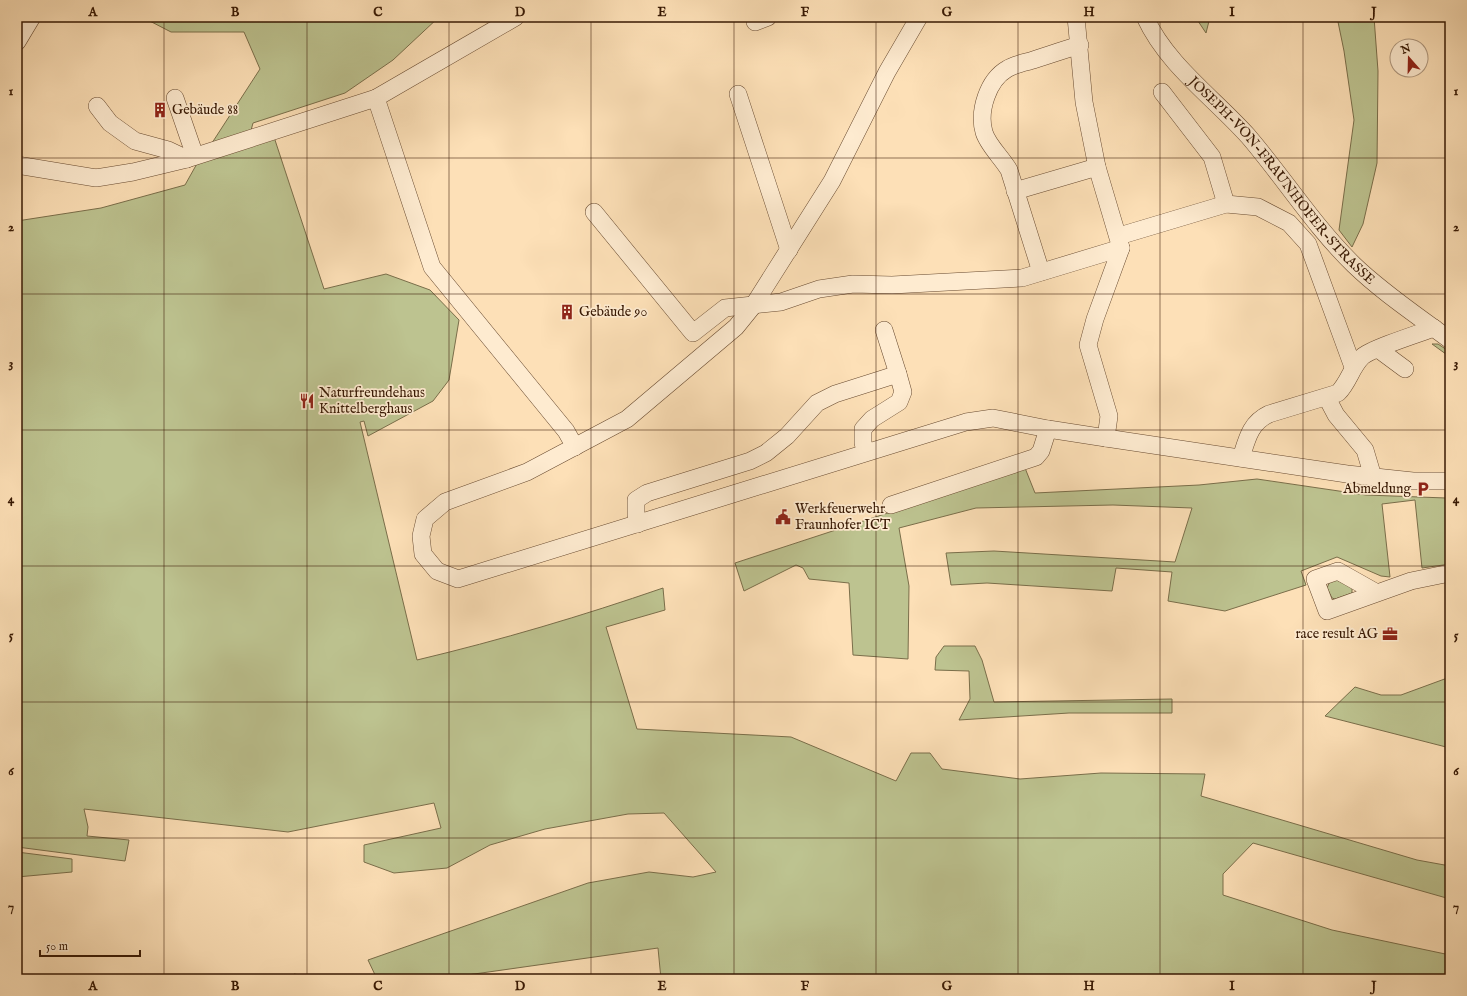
<svg xmlns="http://www.w3.org/2000/svg" width="1467" height="996" font-family="'IM FELL English',serif">
<style>
.green{fill:#bdc390;stroke:#7a6e4a}
.lines{fill:none;stroke-linecap:round;stroke-linejoin:round}
.minor-casing{stroke:#684a30;stroke-width:18}
.minor{stroke:#feebd0;stroke-width:17}
.grid{fill:none;stroke:#371803;stroke-width:1;stroke-opacity:0.55}
.labels{text-anchor:middle;dominant-baseline:central;stroke-width:3.5;stroke-linejoin:round;paint-order:stroke}
.poi-label{font-size:14px;fill:#371803;stroke:#feebd0;text-anchor:start}
.street-label{font-size:14px;fill:#371803;stroke:#feebd0}
.neatline{fill:none;stroke:#371803;stroke-width:1.5}
.grid-label{font-size:13px;text-anchor:middle;font-weight:bold;fill:#371803}
</style>
<rect width="100%" height="100%" fill="#fde0b7"/>
<filter id="stains"><feTurbulence type="fractalNoise" baseFrequency=".005" numOctaves="4"/><feColorMatrix values="0 0 0 0 .2 0 0 0 0 .09 0 0 0 0 .02 0 0 0 .5 -.17"/></filter>
<radialGradient id="worn" r=".72"><stop offset=".6" stop-color="#630" stop-opacity="0"/><stop offset="1" stop-color="#630" stop-opacity=".3"/></radialGradient>
<path class="green" d="M 142,17 L 439,17 L 393,60 L 345,93 L 253,123 L 250,134 L 210,146 L 260,69 L 244,32 L 171,32 Z
M 1195,17 L 1210,17 L 1206,33 L 1196,18 Z
M 1337,17 L 1374,17 L 1378,71 L 1377,163 L 1363,224 L 1352,247 L 1339,230 L 1354,120 L 1344,51 Z
M 274,137 L 324,289 L 386,274 L 430,290 L 459,320 L 449,380 L 433,401 L 368,436 L 364,421 L 360,422 L 417,660 C 501,640 582,616 663,588 L 665,610 L 606,627 L 637,729 L 791,737 L 896,781 L 911,753 L 930,753 L 942,769 L 1020,779 L 1101,773 L 1205,774 L 1201,796 L 1417,860 L 1450,866 L 1450,899 L 1253,843 L 1223,874 L 1223,895 L 1332,930 L 1450,955 L 1450,979 L 661,979 L 658,948 L 439,979 L 377,979 L 368,960 L 588,883 L 649,872 L 693,877 L 716,872 L 664,813 L 628,814 L 545,829 L 490,845 L 447,868 L 394,873 L 364,862 L 364,845 L 441,828 L 434,803 L 288,832 L 84,809 L 88,827 L 87,836 L 129,840 L 125,861 L 17,847 L 17,221 L 101,208 L 185,185 L 199,160 Z
M 1432,344 L 1438,344 L 1450,352 L 1450,357 Z
M 1025,468 L 1035,493 L 1199,485 L 1257,479 L 1366,495 L 1446,498 L 1450,496 L 1450,564 L 1422,568 L 1415,500 L 1382,504 L 1390,577 L 1381,576 L 1337,557 L 1301,571 L 1306,585 L 1225,611 L 1168,601 L 1172,572 L 1116,568 L 1112,591 L 987,583 L 951,585 L 946,553 L 994,551 L 1175,562 L 1192,508 L 1113,505 L 976,508 L 899,528 L 909,586 L 908,659 L 853,655 L 849,583 L 809,579 L 803,568 L 796,565 L 744,591 L 735,563 Z
M 1334,579 L 1352,587 L 1352,593 L 1335,599 L 1332,598 L 1327,588 L 1330,581 Z
M 944,646 L 975,646 L 982,660 L 994,702 L 1172,699 L 1172,713 L 1069,713 L 959,720 L 970,699 L 969,671 L 935,670 L 936,657 Z
M 1450,677 L 1450,748 L 1325,716 L 1355,687 L 1381,695 L 1401,695 Z
M 17,852 L 72,859 L 72,872 L 17,877 Z
M 294,974 L 322,979 L 293,979 Z"/>
<g class="lines">
<g class="minor-casing">
<g id="minor">
<path d="M 919,17 L 887,72 L 832,181 L 753,306 L 736,327 L 627,419 L 527,472 L 445,502 L 425,519 L 421,536 L 423,554 L 437,571 L 458,579 L 966,422 L 993,418 L 1048,429 L 1106,438"/>
<path d="M 1076,17 L 1084,102 L 1097,167 L 1121,248 L 1095,319 L 1088,345 L 1109,416 L 1106,438 L 1347,474 L 1413,481 L 1450,481"/>
<path id="s1" d="M 1145,17 C 1167,65 1213,97 1248,136 C 1284,178 1314,226 1354,265 C 1383,293 1418,316 1450,340"/>
<path d="M 755,22 L 768,17"/>
<path d="M 17,42 L 32,17"/>
<path d="M 1162,92 L 1212,157 L 1226,204"/>
<path d="M 738,94 L 789,250"/>
<path d="M 175,98 L 195,156"/>
<path d="M 376,98 L 516,17"/>
<path d="M 97,106 L 110,123 L 135,141 L 168,150 L 187,159"/>
<path d="M 17,165 L 96,178 L 133,172 L 187,159 L 376,98 L 432,267 L 566,431 L 575,447"/>
<path d="M 1015,191 L 1097,167"/>
<path d="M 594,212 L 693,333 L 725,308 L 781,302 L 819,289 L 853,284 L 892,285 L 1022,278 L 1121,248"/>
<path d="M 1119,236 L 1226,204 L 1258,207 L 1289,223 L 1308,244 L 1353,367"/>
<path d="M 1041,272 L 1009,170 C 1002,158 987,144 984,132 C 978,111 988,80 1007,69 C 1013,65 1022,63 1030,61 C 1046,56 1063,50 1080,45"/>
<path d="M 884,330 L 898,374"/>
<path d="M 1378,349 L 1405,369"/>
<path d="M 1327,398 L 1336,415 L 1365,450 L 1373,477"/>
<path d="M 1241,458 C 1247,439 1250,423 1269,414 L 1338,393 C 1349,382 1351,368 1362,357 C 1370,349 1420,333 1434,328"/>
<path d="M 891,505 L 1036,457 L 1041,451 L 1048,429"/>
<path d="M 638,524 L 636,515 L 636,500 L 647,493 L 750,461 L 766,453 L 787,436 L 817,403 L 835,394 L 898,374 L 903,392 L 899,402 L 872,419 L 863,429 L 863,443 L 866,452"/>
<path d="M 1377,593 L 1338,571 L 1315,579 L 1327,611 L 1411,581 L 1450,573"/>
</g>
</g>
<use href="#minor" class="minor"/>
</g>
<path class="grid" d="M 164,17 L 164,979M 307,17 L 307,979M 449,17 L 449,979M 591,17 L 591,979M 734,17 L 734,979M 876,17 L 876,979M 1018,17 L 1018,979M 1160,17 L 1160,979M 1303,17 L 1303,979M 17,158 L 1450,158M 17,294 L 1450,294M 17,430 L 1450,430M 17,566 L 1450,566M 17,702 L 1450,702M 17,838 L 1450,838"/>
<defs>
<g id="building-bare" transform="scale(1.2)"><path d="M-4-6H4V6H1V3H-1V6H-4ZM-2.5-4.3h1.7v1.8h-1.7ZM.8-4.3h1.7v1.8H.8ZM-2.5-1h1.7V.8h-1.7ZM.8-1h1.7V.8H.8Z" fill="#8f2418" stroke="#feebd0" stroke-width="2.5" paint-order="stroke"/></g>
<g id="restaurant-bare" transform="scale(1.2)"><path d="M-5-6h1v4h1v-4h1v4h1v-4h1v5L-1.5 .5V6h-2V.5L-5-1ZM5-6V6H3V1.5H1.5Q1.5-4 5-6Z" fill="#8f2418" stroke="#feebd0" stroke-width="2.5" paint-order="stroke"/></g>
<g id="parking-bare" transform="scale(1.2)"><path d="M-3.5-5.5H1a3.5 3.5 0 0 1 0 7H-1V5.5H-3.5ZM-1-3.4V-.6H.8a1.4 1.4 0 0 0 0-2.8Z" fill="#8f2418" stroke="#feebd0" stroke-width="2.5" paint-order="stroke"/></g>
<g id="civic-bare" transform="scale(1.2)"><path d="M-.6-6.5H3V-4.5H.6V-3L4-1V1h2V6H-6V1h2V-1L-.6-3ZM-1.2 2.5V6h2.4V2.5Z" fill="#8f2418" stroke="#feebd0" stroke-width="2.5" paint-order="stroke"/></g>
<g id="office-bare" transform="scale(1.2)"><path d="M-6-3h4V-5.5h4V-3h4V5H-6ZM-1-4.5V-3h2v-1.5ZM-6 0V1H6V0Z" fill="#8f2418" stroke="#feebd0" stroke-width="2.5" paint-order="stroke"/></g>
</defs>
<g fill-rule="evenodd">
<use href="#building-bare" x="160" y="110"/>
<use href="#building-bare" x="567" y="312"/>
<use href="#restaurant-bare" x="307" y="401"/>
<use href="#parking-bare" x="1423" y="489"/>
<use href="#civic-bare" x="783" y="517"/>
<use href="#office-bare" x="1390" y="634"/>
</g>
<g class="labels">
<g class="poi-label">
<text x="172" y="110">Gebäude 88</text>
<text x="579" y="312">Gebäude 90</text>
<text x="319" y="393">Naturfreundehaus<tspan x="319" dy="16">Knittelberghaus</tspan></text>
<text x="1411" y="489" text-anchor="end">Abmeldung</text>
<text x="795" y="509">Werkfeuerwehr<tspan x="795" dy="16">Fraunhofer ICT</tspan></text>
<text x="1378" y="634" text-anchor="end">race result AG</text>
</g>
<g class="street-label">
<text stroke="none"><textPath href="#s1" startOffset="214">JOSEPH-VON-FRAUNHOFER-STRASSE</textPath></text>
</g>
</g>
<rect width="1467" height="996" fill="none" stroke="#fde0b7" stroke-width="44"/>
<g transform="translate(1409 58) rotate(340)"><circle r="19" fill="#feebd0" stroke="#ae977e"/>
<path d="M0-3L7 15L0 10L-7 15Z" fill="#8f2418"/>
<text y="-6" font-size="11" font-weight="bold" text-anchor="middle" fill="#371803">N</text>
</g>
<path d="M40 950v6h100v-6" fill="none" stroke="#371803" stroke-width="2"/>
<text x="46" y="950" font-size="12" fill="#371803" stroke="#feebd0" stroke-width="3" paint-order="stroke">50 m</text>
<rect x="22" y="22" width="1423" height="952" class="neatline"/>
<g class="grid-label">
<text x="93" y="16">A</text>
<text x="235" y="16">B</text>
<text x="378" y="16">C</text>
<text x="520" y="16">D</text>
<text x="662" y="16">E</text>
<text x="805" y="16">F</text>
<text x="947" y="16">G</text>
<text x="1089" y="16">H</text>
<text x="1232" y="16">I</text>
<text x="1374" y="16">J</text>
<text x="11" y="95">1</text>
<text x="1456" y="95">1</text>
<text x="11" y="231">2</text>
<text x="1456" y="231">2</text>
<text x="11" y="367">3</text>
<text x="1456" y="367">3</text>
<text x="11" y="503">4</text>
<text x="1456" y="503">4</text>
<text x="11" y="639">5</text>
<text x="1456" y="639">5</text>
<text x="11" y="775">6</text>
<text x="1456" y="775">6</text>
<text x="11" y="911">7</text>
<text x="1456" y="911">7</text>
<text x="93" y="990">A</text>
<text x="235" y="990">B</text>
<text x="378" y="990">C</text>
<text x="520" y="990">D</text>
<text x="662" y="990">E</text>
<text x="805" y="990">F</text>
<text x="947" y="990">G</text>
<text x="1089" y="990">H</text>
<text x="1232" y="990">I</text>
<text x="1374" y="990">J</text>
</g>
<rect width="100%" height="100%" filter="url(#stains)"/>
<rect width="100%" height="100%" fill="url(#worn)"/>
</svg>
